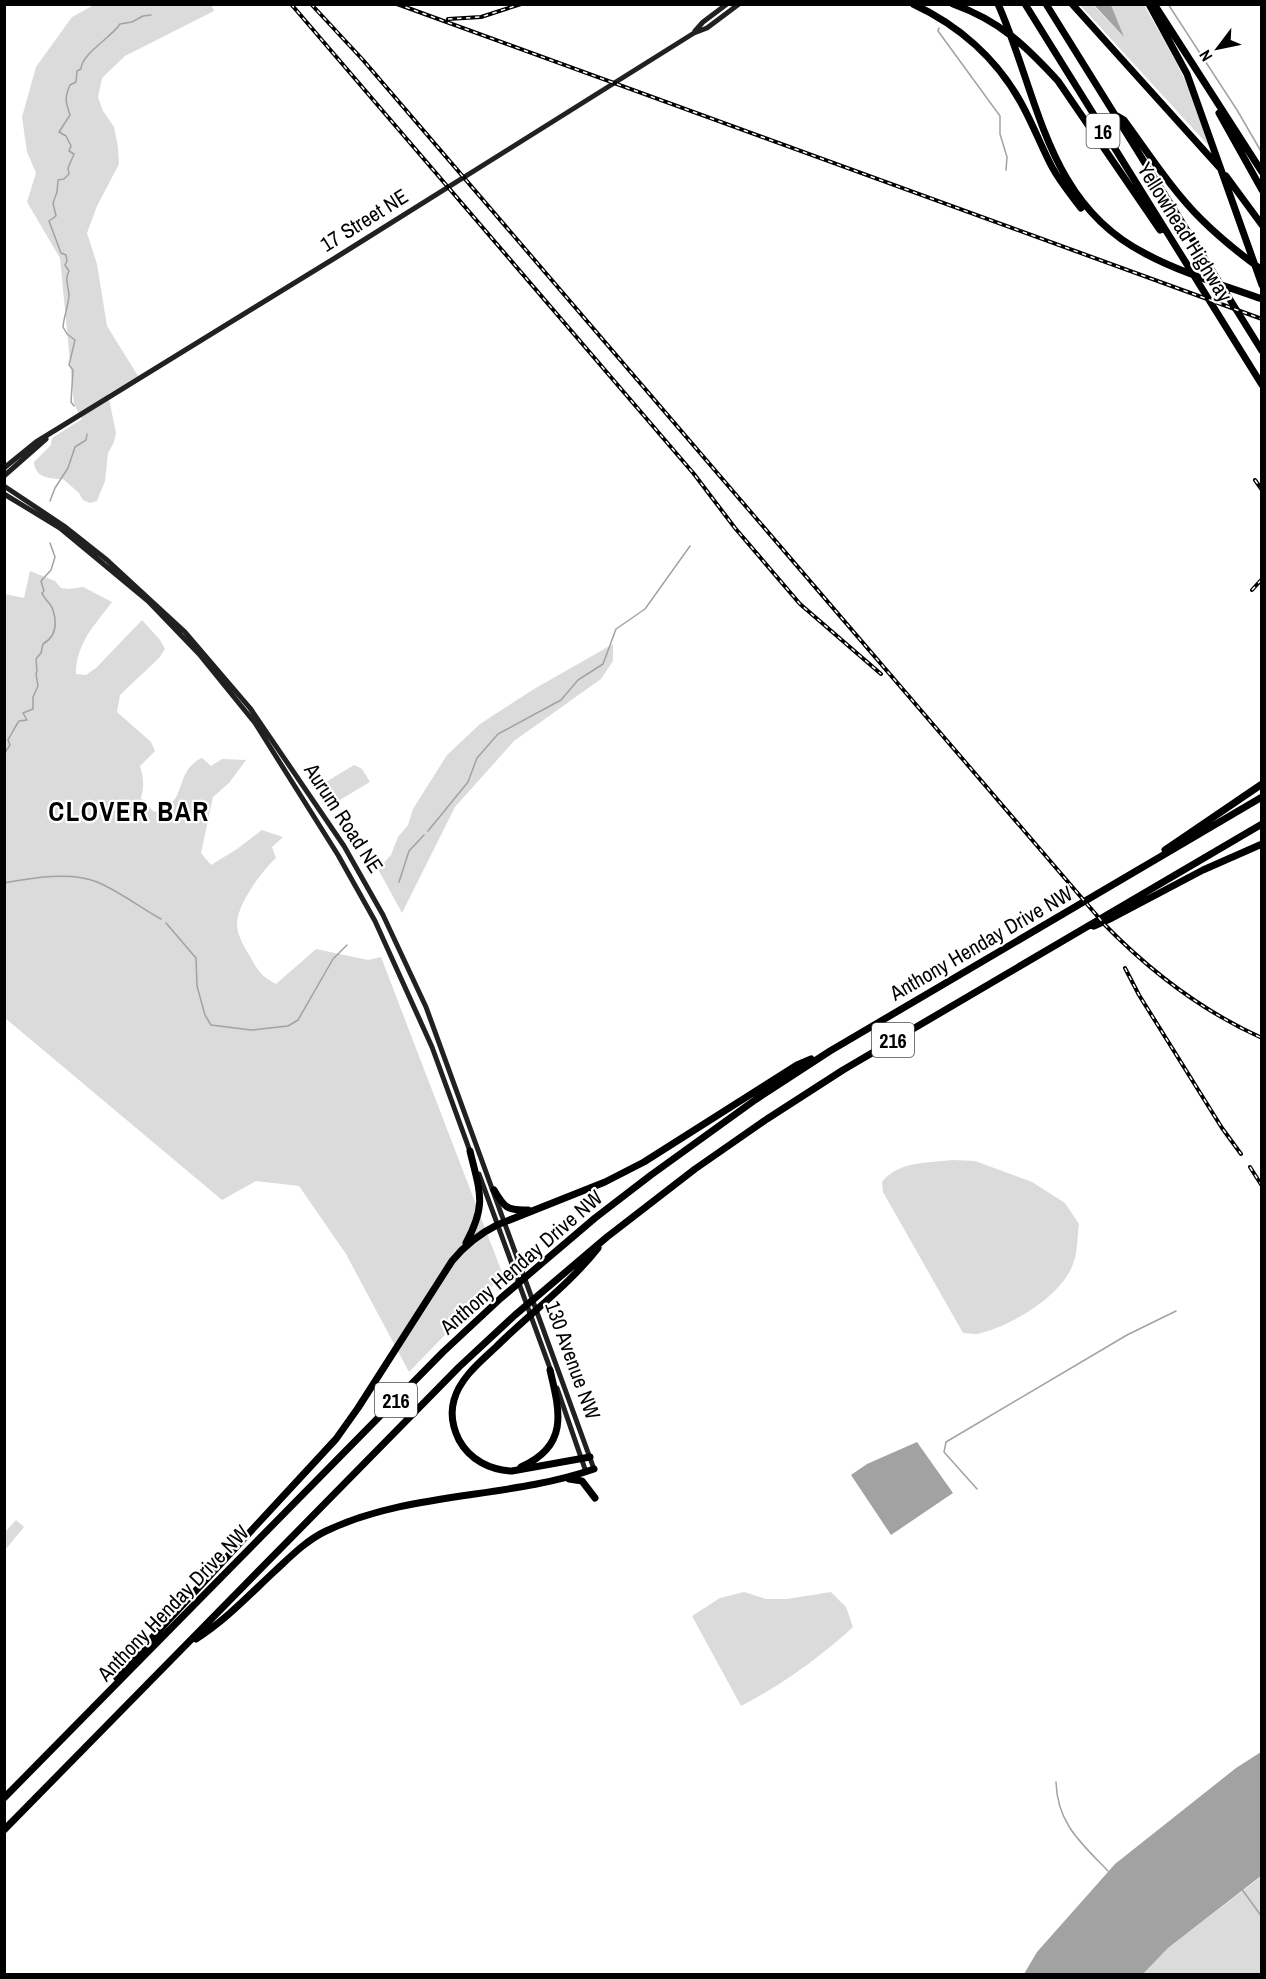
<svg xmlns="http://www.w3.org/2000/svg" width="1266" height="1979" font-family="'Archivo Narrow',sans-serif">
<style>
.green{fill:#dbdbdb}
.water{fill:#a2a2a2}
.lines{fill:none;stroke-linecap:round;stroke-linejoin:round}
.stream{stroke:#a2a2a2;stroke-width:1.5}
.secondary{stroke:#212121;stroke-width:5}
.highway{stroke:#000;stroke-width:7}
.rail-casing{stroke:#000;stroke-width:4}
.rail{stroke:#fff;stroke-width:1.5;stroke-dasharray:4.5;stroke-linecap:butt}
.labels{text-anchor:middle;dominant-baseline:central;stroke-width:4.5;stroke-linejoin:round;paint-order:stroke}
.shield{fill:#fff;stroke:#4c4c4c;stroke-width:1.5}
.shield-label{font-size:20px;font-weight:bold;fill:#000}
.street-label{font-size:21px;fill:#000;stroke:#fff}
.district-label{font-size:27px;font-weight:bold;letter-spacing:1.5px;fill:#000;stroke:#fff}
</style>
<rect width="100%" height="100%" fill="#fff"/>
<path class="green" d="M 211,4 L 214,11 L 125,56 L 102,78 L 98,97 L 103,111 L 114,127 L 118,147 L 119,164 L 97,206 L 87,233 L 97,264 L 107,326 L 138,376 L 108,394 L 116,433 L 114,442 L 108,453 L 105,481 L 97,501 L 90,503 L 83,500 L 79,493 L 63,479 C 50,479 35,478 34,462 L 51,445 L 52,438 L 82,419 L 74,404 L 60,258 L 27,202 L 36,173 L 27,152 L 22,117 L 36,67 L 72,17 L 94,5 Z
M 1080,5 L 1093,5 L 1123,36 L 1111,5 L 1144,5 C 1169,49 1197,94 1208,145 Z
M 30,571 L 55,581 L 61,588 L 69,589 L 83,587 L 112,602 C 95,625 76,643 76,674 L 86,675 L 96,668 L 142,620 L 160,640 L 165,649 L 159,658 L 120,695 L 117,712 L 151,742 L 155,751 L 140,766 C 144,778 144,786 141,798 L 154,812 C 190,804 172,772 202,758 L 211,766 L 222,759 L 246,760 L 229,783 L 213,797 L 201,853 L 211,865 L 237,849 L 262,830 L 283,837 L 272,847 L 276,858 C 262,871 238,903 237,923 C 237,935 244,947 251,958 C 259,972 261,976 276,984 L 316,949 L 368,960 L 381,957 L 503,1275 L 409,1372 L 346,1254 L 299,1186 L 256,1181 L 222,1200 L 5,1018 L 5,594 L 24,598 Z
M 613,644 L 613,661 L 601,679 L 514,741 L 455,807 L 402,913 L 378,869 L 391,855 L 398,837 L 408,825 L 413,809 L 447,755 L 480,724 L 534,689 Z
M 354,765 L 362,769 L 370,782 L 338,801 L 326,782 Z
M 953,1160 L 975,1161 L 1032,1182 L 1065,1203 L 1079,1224 C 1077,1236 1078,1250 1074,1261 C 1064,1295 1014,1324 981,1333 C 976,1335 969,1333 963,1333 L 883,1192 L 882,1182 C 898,1161 928,1163 953,1160 Z
M 16,1520 L 24,1527 L 5,1550 L 5,1532 Z
M 744,1592 L 766,1599 L 787,1599 L 831,1592 L 846,1607 L 853,1627 C 819,1658 782,1685 741,1706 L 692,1616 L 720,1598 Z
M 1261,1877 L 1261,1974 L 1143,1974 L 1168,1948 Z"/>
<path class="water" d="M 1093,5 L 1111,5 L 1124,37 L 1094,5 Z
M 917,1442 L 953,1493 L 891,1535 L 851,1475 L 867,1464 Z
M 1261,1752 L 1261,1876 L 1168,1948 L 1143,1974 L 1024,1974 L 1037,1952 L 1115,1864 L 1236,1768 Z"/>
<g class="lines">
<path class="stream" d="M 1168,4 L 1237,110 L 1262,153
M 939,28 L 938,31 L 1000,116 L 1000,134 L 1007,157 L 1006,170
M 74,406 L 71,402 L 73,370 L 69,365 L 75,340 L 67,334 L 63,327 C 64,316 68,307 69,296 C 69,286 64,280 69,271 L 65,265 L 67,261 L 66,255 L 61,253 L 49,221 L 56,216 L 53,203 L 57,192 L 58,180 L 64,179 L 69,174 L 68,168 L 74,154 L 69,151 L 71,146 L 66,136 L 59,132 L 70,115 C 66,103 64,98 70,85 L 76,82 L 77,71 L 81,69 C 81,54 111,38 120,24 L 132,22 L 143,16 L 151,15
M 50,501 L 55,488 L 68,468 L 75,447 L 86,440 L 87,434
M 4,754 L 10,745 L 8,740 C 12,733 15,727 19,721 L 27,720 L 23,713 L 33,709 L 33,697 L 38,686 L 36,674 L 37,671 L 36,659 L 41,653 L 43,644 C 57,636 57,623 53,610 C 51,603 44,599 42,593 L 44,591 L 41,581 L 51,570 L 55,557 L 50,543
M 428,831 L 468,782 L 477,758 L 498,734 L 561,700 L 578,680 L 603,664 L 616,629 L 645,609 L 690,546
M 399,882 L 409,851 L 424,835
M 4,883 C 31,878 71,871 97,882 C 117,890 141,908 161,919
M 166,923 L 196,958 L 197,986 L 205,1015 L 211,1025 L 251,1030 L 288,1026 L 298,1020 L 333,959 L 347,945
M 977,1489 L 944,1452 L 946,1442 L 1127,1335 L 1176,1311
M 1056,1782 C 1057,1823 1081,1843 1108,1871
M 1241,1888 L 1262,1917"/>
<path class="secondary" d="M 695,31 L 703,22 L 727,4
M 4,468 L 36,442 L 343,253 L 694,33 L 707,28 L 739,4
M 4,476 L 46,439
M 4,486 L 64,526 L 107,560 L 185,632 L 250,708 L 344,846 L 383,915 L 426,1007 L 594,1469
M 4,494 L 60,528 L 148,601 L 199,654 L 255,723 L 338,855 L 375,921 L 432,1047 L 471,1154
M 479,1174 L 551,1371
M 557,1388 L 586,1472"/>
<path class="highway" d="M 913,4 C 958,25 996,58 1020,101 C 1032,122 1041,146 1052,167 C 1060,182 1071,195 1081,208
M 953,4 C 1000,21 1025,45 1058,81 L 1160,230
M 998,4 C 1039,96 1046,204 1146,254 C 1182,273 1223,285 1262,299
M 1025,4 L 1262,385
M 1046,4 L 1262,351
M 1072,4 L 1219,167
M 1149,4 L 1187,74 L 1262,285
M 1154,4 L 1262,172
M 1219,113 L 1262,190
M 1117,116 L 1124,120 C 1149,154 1172,190 1201,219 C 1220,238 1240,254 1262,270
M 1226,176 L 1262,225
M 1165,850 L 1262,784
M 1094,926 L 1112,918 L 1203,870 L 1262,844
M 494,1190 C 504,1207 507,1211 528,1210
M 466,1243 C 487,1204 480,1193 470,1151
M 590,1457 L 512,1471 C 490,1470 470,1460 459,1440 C 453,1428 450,1414 454,1400 C 460,1378 480,1362 496,1347 C 529,1314 569,1285 598,1248
M 521,1467 C 569,1446 560,1412 550,1370
M 569,1479 L 582,1481 L 595,1498
M 196,1639 C 226,1620 250,1594 276,1570 C 291,1556 307,1540 326,1531 C 410,1491 508,1499 594,1469
M 117,1678 L 127,1665 L 336,1439 L 358,1408 L 452,1261 C 465,1245 479,1234 497,1225 L 605,1182 L 644,1162 L 797,1065 L 811,1059
M 4,1798 L 443,1352 L 501,1298 L 595,1218 L 651,1175 L 755,1100 L 830,1051 L 1262,797
M 4,1830 L 459,1367 L 515,1315 L 607,1237 L 695,1169 L 767,1119 L 843,1070 L 1262,824"/>
<g class="rail-casing">
<path id="rail" d="M 291,4 L 694,474 L 735,528 L 800,604 L 881,674
M 311,4 L 363,60 L 1105,925 C 1151,972 1202,1011 1262,1038
M 397,4 L 1262,319
M 448,19 L 481,17 L 521,4
M 1255,480 L 1262,490
M 1252,590 L 1262,579
M 1125,968 L 1139,995 L 1222,1128 L 1241,1154
M 1250,1167 L 1262,1186"/>
</g>
<use href="#rail" class="rail"/>
</g>
<g class="labels">
<g class="shield">
<rect x="1086.5" y="114" width="33" height="34" rx="4.5"/>
<rect x="872" y="1023" width="42" height="34" rx="4.5"/>
<rect x="375" y="1383" width="42" height="34" rx="4.5"/>
</g>
<g class="shield-label">
<text x="1103" y="131">16</text>
<text x="893" y="1040">216</text>
<text x="396" y="1400">216</text>
</g>
<g class="street-label">
<text transform="translate(364 220) rotate(-32)">17 Street NE</text>
<text transform="translate(1185 232) rotate(58)">Yellowhead Highway</text>
<text transform="translate(344 818) rotate(57)">Aurum Road NE</text>
<text transform="translate(981 943) rotate(-30)">Anthony Henday Drive NW</text>
<text transform="translate(521 1262) rotate(-41)">Anthony Henday Drive NW</text>
<text transform="translate(573 1360) rotate(70)">130 Avenue NW</text>
<text transform="translate(173 1603) rotate(-46)">Anthony Henday Drive NW</text>
</g>
<g class="district-label">
<text x="129" y="811">CLOVER BAR</text>
</g>
</g>
<rect width="1266" height="1979" fill="none" stroke="#000000" stroke-width="12"/>
<g transform="translate(1218 48) rotate(238)" stroke="#ffffff" stroke-width="4.5" paint-order="stroke">
<path d="M0-4.5L10 22L0 15L-10 22Z" fill="#000000"/>
<text y="-9" font-size="16" font-weight="bold" text-anchor="middle" fill="#000000">N</text>
</g>
</svg>
